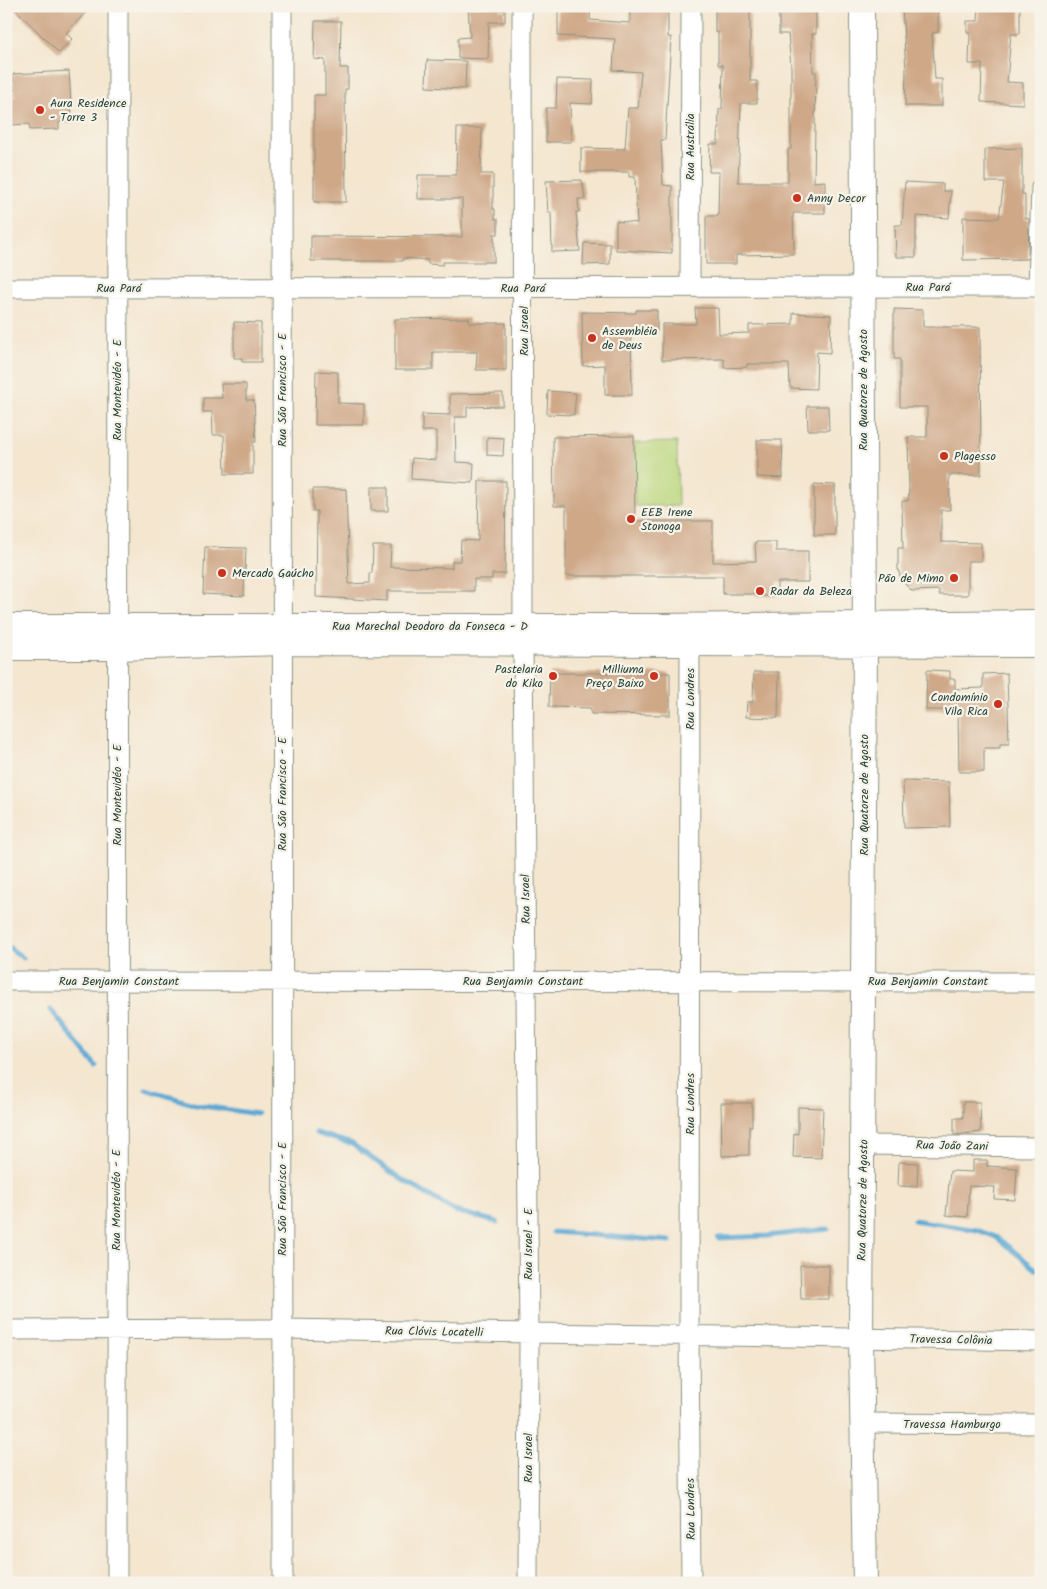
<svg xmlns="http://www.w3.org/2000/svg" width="1047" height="1589" font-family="Kalam,sans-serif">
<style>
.green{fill:#bad77d;stroke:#6c8a58}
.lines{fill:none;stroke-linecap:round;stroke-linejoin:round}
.stream{stroke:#5ba8d4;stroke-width:5}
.building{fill:#cfa888}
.minor-casing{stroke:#8a9282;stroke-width:21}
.tertiary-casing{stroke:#8a9282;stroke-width:26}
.minor{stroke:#fff;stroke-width:19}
.tertiary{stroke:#fff;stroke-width:24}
.poi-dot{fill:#c8321e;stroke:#f7f3e8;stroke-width:2}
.labels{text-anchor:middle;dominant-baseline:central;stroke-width:4.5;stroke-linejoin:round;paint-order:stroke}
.poi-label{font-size:12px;fill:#1f3d34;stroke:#f7f3e8;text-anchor:start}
.street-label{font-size:12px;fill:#1f3d34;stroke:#f7f3e8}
</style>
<rect width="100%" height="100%" fill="#f7f3e8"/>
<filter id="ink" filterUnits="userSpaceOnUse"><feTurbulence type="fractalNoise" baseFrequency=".02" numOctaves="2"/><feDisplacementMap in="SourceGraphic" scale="10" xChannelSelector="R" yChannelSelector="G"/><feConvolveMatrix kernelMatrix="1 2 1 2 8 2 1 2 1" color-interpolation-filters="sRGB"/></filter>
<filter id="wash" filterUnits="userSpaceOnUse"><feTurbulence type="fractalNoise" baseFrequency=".0096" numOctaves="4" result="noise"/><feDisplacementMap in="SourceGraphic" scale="20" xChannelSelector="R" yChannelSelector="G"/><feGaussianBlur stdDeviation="1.12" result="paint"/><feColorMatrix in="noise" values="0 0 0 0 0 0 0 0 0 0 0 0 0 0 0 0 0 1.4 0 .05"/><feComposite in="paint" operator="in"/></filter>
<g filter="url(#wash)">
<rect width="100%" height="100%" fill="#f4e6cf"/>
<path class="green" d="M 677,442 L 678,506 L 635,506 L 634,443 Z"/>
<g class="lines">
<path class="stream" d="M 6,945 L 23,958
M 51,1010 L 96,1066
M 146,1089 L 196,1105 L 257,1114
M 316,1133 L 352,1144 L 398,1177 L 455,1211 L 497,1222
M 914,1220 L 977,1230 L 996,1237 L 1036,1269 L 1041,1270
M 553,1232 L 670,1241
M 718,1238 L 767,1236 L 828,1229"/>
</g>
<g id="blocks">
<path class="building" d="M 12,6 L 92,6 L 66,33 L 72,39 L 59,53 Z
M 468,6 L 501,6 L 500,10 L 505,10 L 505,22 L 489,22 L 488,59 L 458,58 L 458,38 L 470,37 Z
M 558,6 L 591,6 L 590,20 L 630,23 L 630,6 L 668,6 L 668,37 L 671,37 L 665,140 L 661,140 L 663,185 L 672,186 L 672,253 L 616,250 L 616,221 L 637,223 L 635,177 L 629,177 L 629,172 L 581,172 L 581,148 L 625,149 L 628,108 L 638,108 L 641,72 L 613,70 L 615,39 L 558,36 Z
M 715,6 L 750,6 L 750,81 L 757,81 L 757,103 L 741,103 L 738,182 L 788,182 L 788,149 L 791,149 L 791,67 L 788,34 L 779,34 L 779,8 L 816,6 L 816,34 L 812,34 L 813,72 L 816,72 L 814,182 L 825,181 L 825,213 L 793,213 L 794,254 L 736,255 L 736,264 L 706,264 L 706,216 L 718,216 L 719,172 L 709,172 L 710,144 L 718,144 L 719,109 L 722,109 L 723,65 L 718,65 L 718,32 L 715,32 Z
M 930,6 L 930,11 L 938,10 L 938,32 L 932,33 L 935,79 L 942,79 L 942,106 L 905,106 L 906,70 L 902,7 Z
M 979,6 L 1020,6 L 1020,34 L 1011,34 L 1007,82 L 1023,83 L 1023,104 L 981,102 L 982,64 L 969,64 L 970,33 L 967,33 L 967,21 L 978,21 Z
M 315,21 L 341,21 L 340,68 L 348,68 L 348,89 L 345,89 L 346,202 L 314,202 L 314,95 L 325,95 L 325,60 L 314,59 Z
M 427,60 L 466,61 L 465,89 L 426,87 Z
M 69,71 L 72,122 L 59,122 L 59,129 L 30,130 L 29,124 L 9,125 L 8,97 L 15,97 L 13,74 Z
M 557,79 L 593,80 L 592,104 L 570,103 L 571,142 L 546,142 L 546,108 L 556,108 Z
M 457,128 L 482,128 L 481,174 L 493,174 L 493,209 L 495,209 L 495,219 L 498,219 L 498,234 L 494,234 L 494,262 L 443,262 L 443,265 L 428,264 L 428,260 L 403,258 L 403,261 L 311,261 L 311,236 L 462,237 L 462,199 L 418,199 L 418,175 L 456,175 Z
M 1022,148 L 1022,194 L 1025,194 L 1025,218 L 1029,219 L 1028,259 L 963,260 L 963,217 L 999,218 L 1004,182 L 985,182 L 985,149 Z
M 582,180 L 585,199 L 578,199 L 579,212 L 576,212 L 580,251 L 552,252 L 551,212 L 548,212 L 546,181 Z
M 905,182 L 943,184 L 943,191 L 951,191 L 949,218 L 916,216 L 916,257 L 896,257 L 895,225 L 902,225 Z
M 584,243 L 610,244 L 610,264 L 583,265 Z
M 695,308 L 718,308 L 719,334 L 749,333 L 749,325 L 793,324 L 793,313 L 831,315 L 830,353 L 817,352 L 816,389 L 790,388 L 789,364 L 747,364 L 747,367 L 724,368 L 724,359 L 662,360 L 662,324 L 696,324 Z
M 894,309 L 923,310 L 923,327 L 980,327 L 981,475 L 949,475 L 950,510 L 941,510 L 941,542 L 981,543 L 981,561 L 968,561 L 968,595 L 939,595 L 939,590 L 912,591 L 901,580 L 898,569 L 898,548 L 903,548 L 902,501 L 908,501 L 909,489 L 908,437 L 927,437 L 927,407 L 900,407 L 900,359 L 894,359 Z
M 636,310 L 657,310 L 657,331 L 631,332 L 632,395 L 605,395 L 605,365 L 583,366 L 582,312 L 636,313 Z
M 469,318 L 469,323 L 506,323 L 506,370 L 476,370 L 477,352 L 433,352 L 433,370 L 395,370 L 395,319 Z
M 234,322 L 261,323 L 261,362 L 242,362 L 242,358 L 234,358 Z
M 316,371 L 338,372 L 338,403 L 364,404 L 364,425 L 315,425 Z
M 221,384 L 246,384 L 246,400 L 254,400 L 256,442 L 253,442 L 253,474 L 225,474 L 224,435 L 213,435 L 212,412 L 203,412 L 203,398 L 222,398 Z
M 548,391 L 576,393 L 574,415 L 547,414 Z
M 503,393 L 503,406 L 467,407 L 467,417 L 455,417 L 456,462 L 474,463 L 473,483 L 411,479 L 412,458 L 436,460 L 436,431 L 422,431 L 422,414 L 450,415 L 450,394 Z
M 807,406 L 828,406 L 829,430 L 808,430 Z
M 634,436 L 635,521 L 713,521 L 713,562 L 756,561 L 755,542 L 776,542 L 776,551 L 808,551 L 808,582 L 777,582 L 777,596 L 756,596 L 756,594 L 723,594 L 723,576 L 566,576 L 566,506 L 554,506 L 553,437 Z
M 487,437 L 504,438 L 503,456 L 487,455 Z
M 757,440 L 782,440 L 783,478 L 757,477 Z
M 479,481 L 506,481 L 505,574 L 492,574 L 492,579 L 474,579 L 474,591 L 387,591 L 387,601 L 316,597 L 317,511 L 313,511 L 313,489 L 346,489 L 349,584 L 370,583 L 370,573 L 372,573 L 373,546 L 391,546 L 390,567 L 452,568 L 452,561 L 460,561 L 461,540 L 478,541 Z
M 814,484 L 835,485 L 835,535 L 814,535 Z
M 371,487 L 388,487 L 388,511 L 371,511 Z
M 205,547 L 246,548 L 244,596 L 203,594 Z
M 927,670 L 950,671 L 950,679 L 955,679 L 955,689 L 983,688 L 983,674 L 1007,673 L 1009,744 L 1000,744 L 1000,748 L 984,748 L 984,772 L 959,772 L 958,710 L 926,710 Z
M 754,672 L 779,672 L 778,718 L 746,717 L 747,702 L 753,702 Z
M 550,673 L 670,673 L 670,715 L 591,714 L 591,708 L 549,707 Z
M 903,781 L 949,782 L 950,827 L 904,828 Z
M 963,1102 L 980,1102 L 981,1132 L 954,1135 L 954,1118 L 963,1118 Z
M 721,1103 L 752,1103 L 752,1126 L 749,1126 L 749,1155 L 722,1156 Z
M 798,1107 L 823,1108 L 821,1158 L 793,1157 L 794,1133 L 798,1134 Z
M 973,1160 L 987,1160 L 987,1166 L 1017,1168 L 1015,1200 L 994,1199 L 995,1187 L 969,1186 L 967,1217 L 946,1215 L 950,1171 L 973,1172 Z
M 899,1162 L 918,1163 L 917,1187 L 898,1186 Z
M 800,1265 L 829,1265 L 829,1299 L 801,1299 Z"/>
</g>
</g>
<g filter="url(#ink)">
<use href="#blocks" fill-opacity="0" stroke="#8a9282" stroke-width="1"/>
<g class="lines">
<g class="minor-casing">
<path id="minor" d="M 282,6 L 283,1583
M 522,6 L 523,644 L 529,1334 L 528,1583
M 690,287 L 691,6
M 1038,287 L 1041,188
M 6,288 L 1041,287
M 690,632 L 689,1336 L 691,1583
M 6,981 L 1041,982
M 863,1145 L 1041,1147
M 6,1330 L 282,1329 L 1041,1341
M 863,1423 L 1041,1424
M 117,1583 L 118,6"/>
</g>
<g class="tertiary-casing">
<path id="tertiary" d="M 862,6 L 865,644 L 861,1339 L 865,1583
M 6,626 L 659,626 L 1041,622
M 6,648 L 117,648 L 282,643 L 1041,645"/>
</g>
<use href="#minor" class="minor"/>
<use href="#tertiary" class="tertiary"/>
</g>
</g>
<g class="poi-dot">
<circle cx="40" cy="110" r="5"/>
<circle cx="797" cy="198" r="5"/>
<circle cx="592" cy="338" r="5"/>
<circle cx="944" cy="456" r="5"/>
<circle cx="631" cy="519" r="5"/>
<circle cx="222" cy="573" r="5"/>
<circle cx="954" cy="578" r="5"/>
<circle cx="760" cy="591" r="5"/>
<circle cx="553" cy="676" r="5"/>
<circle cx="654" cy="676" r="5"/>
<circle cx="998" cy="704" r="5"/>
</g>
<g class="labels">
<g class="poi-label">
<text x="50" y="103">Aura Residence<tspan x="50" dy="14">- Torre 3</tspan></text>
<text x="807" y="198">Anny Decor</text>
<text x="602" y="331">Assembléia<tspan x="602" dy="14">de Deus</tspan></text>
<text x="954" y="456">Plagesso</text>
<text x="641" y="512">EEB Irene<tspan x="641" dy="14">Stonoga</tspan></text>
<text x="232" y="573">Mercado Gaúcho</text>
<text x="944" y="578" text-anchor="end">Pão de Mimo</text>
<text x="770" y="591">Radar da Beleza</text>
<text x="543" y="669" text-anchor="end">Pastelaria<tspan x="543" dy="14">do Kiko</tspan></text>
<text x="644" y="669" text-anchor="end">Milliuma<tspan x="644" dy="14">Preço Baixo</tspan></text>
<text x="988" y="697" text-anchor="end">Condomínio<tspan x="988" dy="14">Vila Rica</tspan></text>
</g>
<g class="street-label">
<text transform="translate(690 147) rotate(-90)">Rua Austrália</text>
<text x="928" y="287">Rua Pará</text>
<text x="119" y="288">Rua Pará</text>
<text x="523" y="288">Rua Pará</text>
<text transform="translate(524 331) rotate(-90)">Rua Israel</text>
<text transform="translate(117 390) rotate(-90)">Rua Montevidéo - E</text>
<text transform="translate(282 390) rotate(-90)">Rua São Francisco - E</text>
<text transform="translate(863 390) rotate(-90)">Rua Quatorze de Agosto</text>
<text x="430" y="626">Rua Marechal Deodoro da Fonseca - D</text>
<text transform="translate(690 699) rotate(-90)">Rua Londres</text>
<text transform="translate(282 794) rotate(-90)">Rua São Francisco - E</text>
<text transform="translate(117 795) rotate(-90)">Rua Montevidéo - E</text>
<text transform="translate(864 795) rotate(-90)">Rua Quatorze de Agosto</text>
<text transform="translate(526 899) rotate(-91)">Rua Israel</text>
<text x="119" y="981">Rua Benjamin Constant</text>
<text x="523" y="981">Rua Benjamin Constant</text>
<text x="928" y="981">Rua Benjamin Constant</text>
<text transform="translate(690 1104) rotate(-90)">Rua Londres</text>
<text transform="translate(952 1146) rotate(1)">Rua João Zani</text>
<text transform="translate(282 1199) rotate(-90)">Rua São Francisco - E</text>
<text transform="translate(116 1200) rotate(-90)">Rua Montevidéo - E</text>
<text transform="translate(863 1200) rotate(-89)">Rua Quatorze de Agosto</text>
<text transform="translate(528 1244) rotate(-90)">Rua Israel - E</text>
<text transform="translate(434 1332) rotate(1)">Rua Clóvis Locatelli</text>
<text transform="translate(951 1340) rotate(1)">Travessa Colônia</text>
<text x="952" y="1424">Travessa Hamburgo</text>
<text transform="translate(528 1458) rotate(-90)">Rua Israel</text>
<text transform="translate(691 1509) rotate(-91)">Rua Londres</text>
</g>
</g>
<rect width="1047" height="1589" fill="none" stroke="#f7f3e8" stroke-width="25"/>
</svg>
